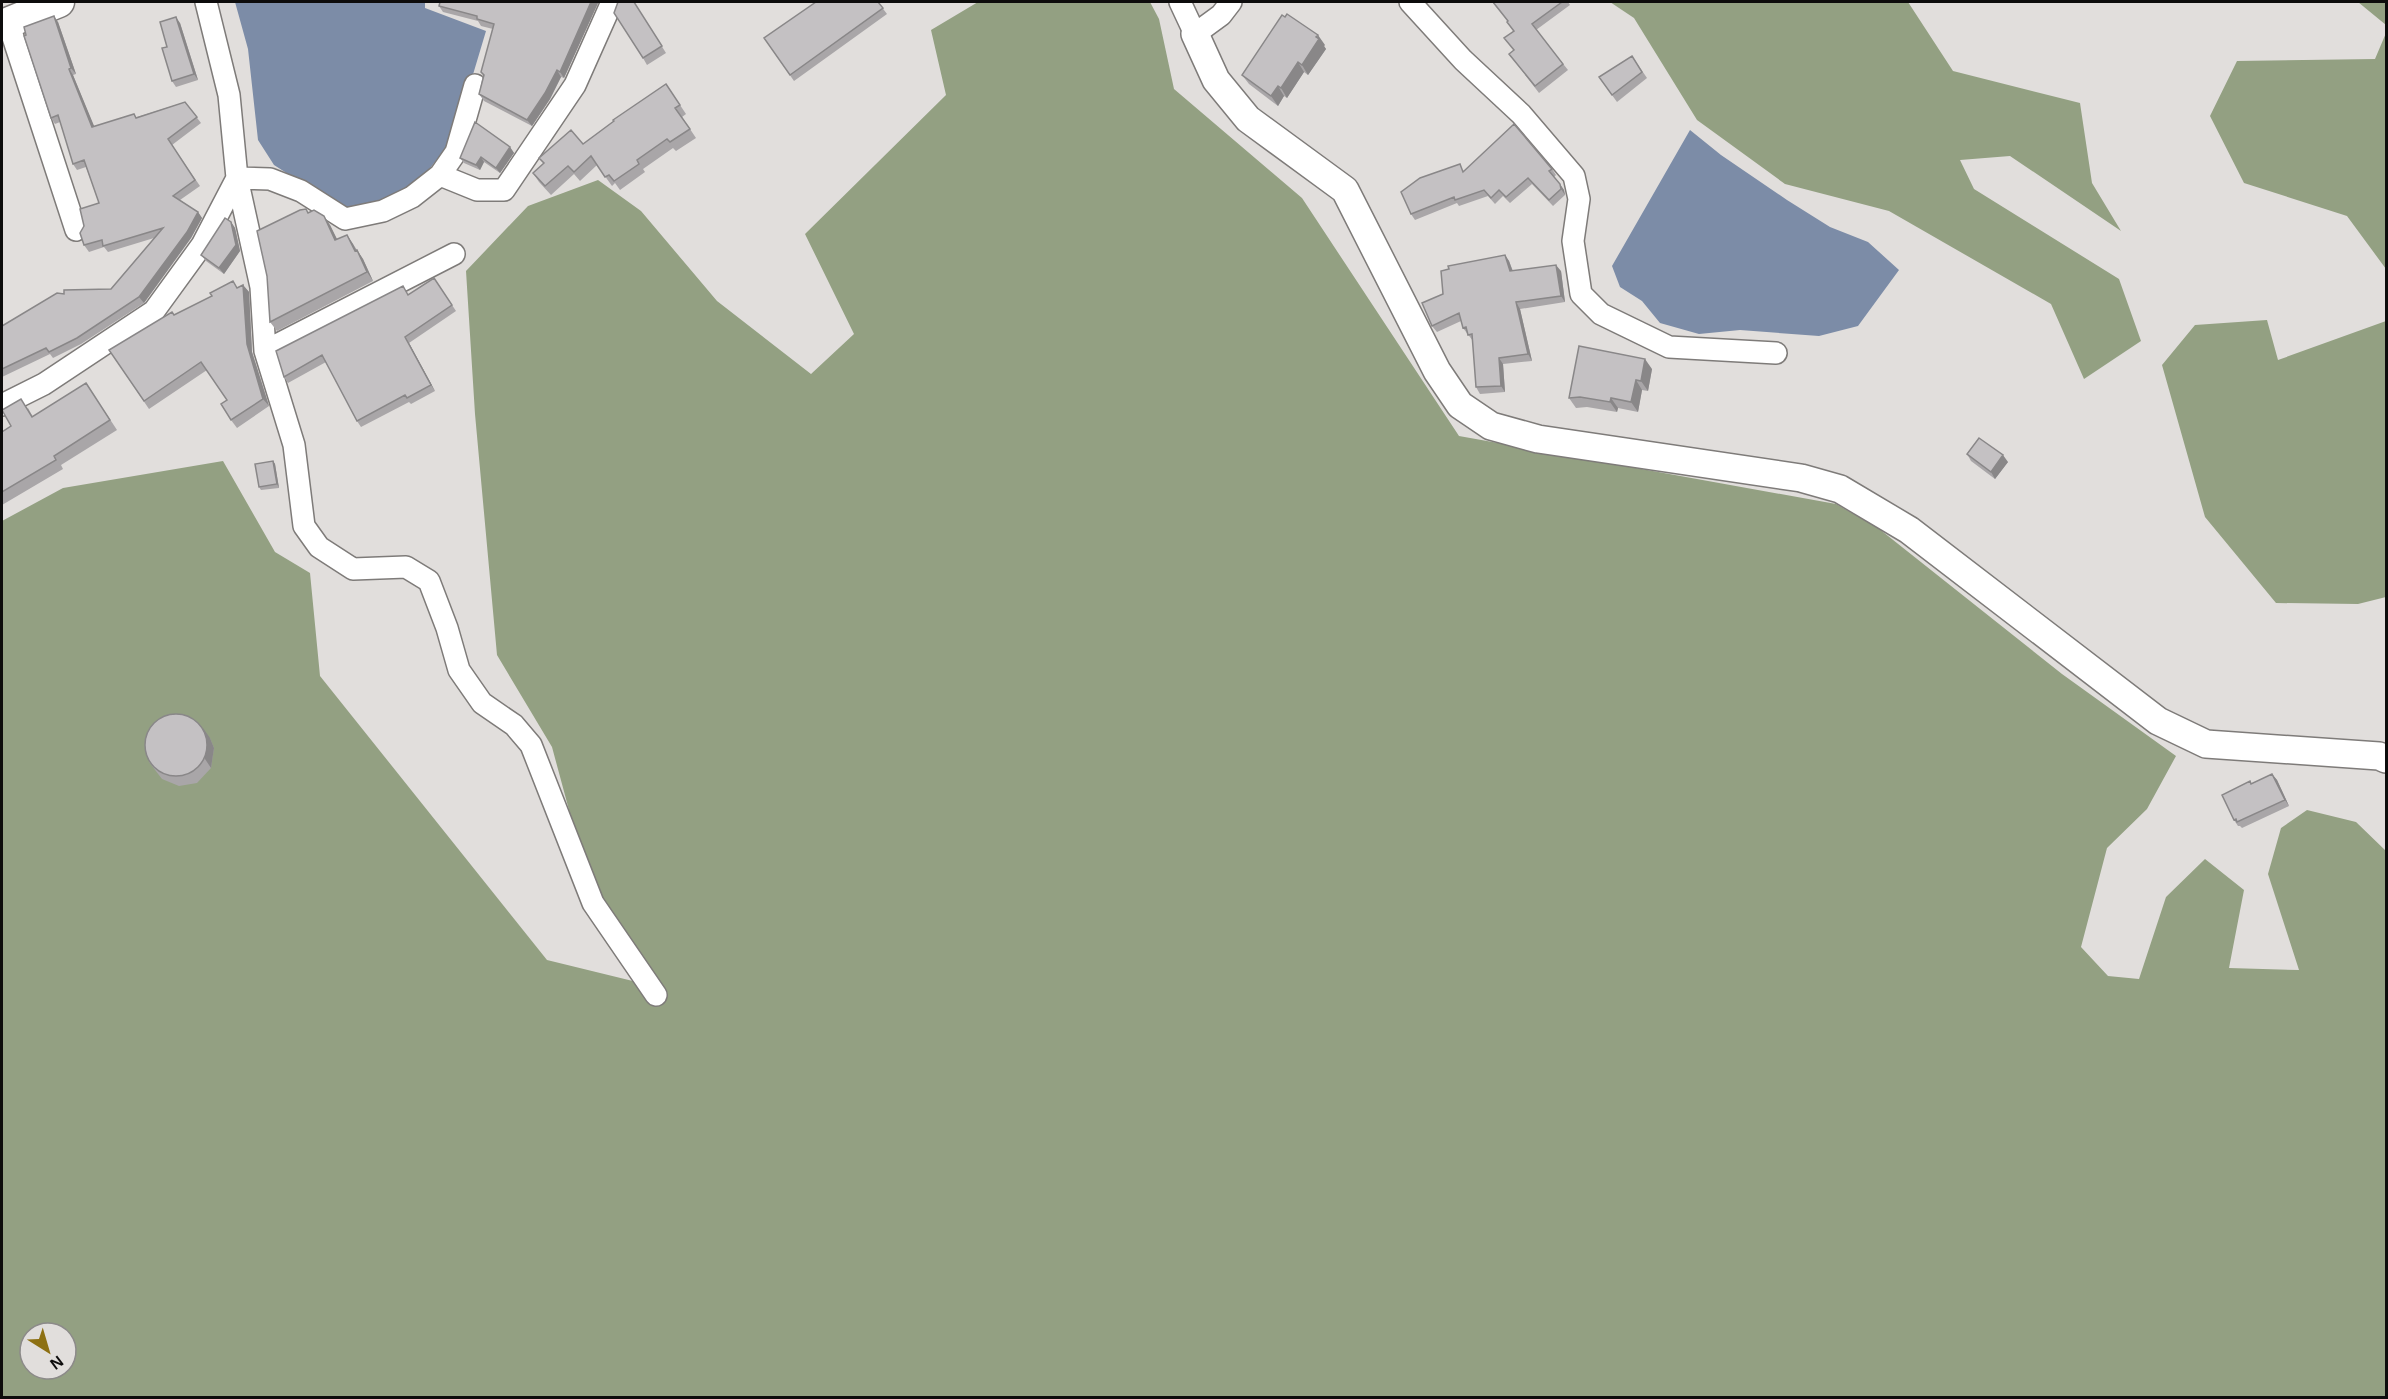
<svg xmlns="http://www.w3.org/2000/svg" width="2388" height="1399" font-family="Arial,sans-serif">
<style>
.forest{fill:#93a082;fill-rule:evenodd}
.water{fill:#7c8ca7}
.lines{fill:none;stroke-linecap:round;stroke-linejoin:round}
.minor-casing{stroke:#7e7b79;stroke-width:24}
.tertiary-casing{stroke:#7e7b79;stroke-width:30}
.secondary-casing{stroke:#7e7b79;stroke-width:33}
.minor{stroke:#fff;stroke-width:21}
.tertiary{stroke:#fff;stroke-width:27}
.secondary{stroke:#fff;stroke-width:30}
.wall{fill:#a9a6a8}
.shaded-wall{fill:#898788}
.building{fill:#c4c1c3;stroke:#898788;stroke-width:1.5}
</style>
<rect width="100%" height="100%" fill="#e1dedc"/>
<path class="forest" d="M 978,2 L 1150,2 L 1159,19 L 1174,89 L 1302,198 L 1459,436 L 1836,504 L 1878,528 L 2062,674 L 2176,756 L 2147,809 L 2107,848 L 2081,947 L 2108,976 L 2139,979 L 2166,897 L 2205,859 L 2244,890 L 2229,968 L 2299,970 L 2268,874 L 2281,828 L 2307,810 L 2356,822 L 2386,851 L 2386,1397 L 2,1398 L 2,521 L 63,488 L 223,461 L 275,552 L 310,573 L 320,676 L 547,960 L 645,984 L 586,873 L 552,747 L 497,655 L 475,414 L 466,271 L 528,206 L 598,180 L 641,211 L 717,301 L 811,374 L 854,334 L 805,234 L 946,95 L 931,30 ZM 30,1333 L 66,1333 L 66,1369 L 30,1369 Z
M 1610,2 L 1908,2 L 1953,71 L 2080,103 L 2092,183 L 2121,231 L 2010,156 L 1960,160 L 1974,189 L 2119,279 L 2141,341 L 2084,379 L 2051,304 L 1889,211 L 1785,184 L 1697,120 L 1634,18 Z
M 2358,2 L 2386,2 L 2386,25 Z
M 2386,33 L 2386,269 L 2347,216 L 2244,183 L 2210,116 L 2237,61 L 2375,59 Z
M 2267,320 L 2278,360 L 2386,321 L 2386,597 L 2358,604 L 2276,603 L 2205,517 L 2162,365 L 2195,325 Z"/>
<path class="water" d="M 235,2 L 425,2 L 425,8 L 486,31 L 454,138 L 423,177 L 378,205 L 346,211 L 274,165 L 258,140 L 248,49 Z
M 1690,130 L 1721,155 L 1787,200 L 1830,227 L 1868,242 L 1899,270 L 1858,326 L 1819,336 L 1740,330 L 1699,334 L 1660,323 L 1642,301 L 1620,287 L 1612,266 Z"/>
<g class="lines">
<g class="minor-casing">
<path id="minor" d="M 1180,2 L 1195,34 L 1221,15 L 1231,2
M 1410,2 L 1463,60 L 1521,114 L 1574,176 L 1579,199 L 1573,241 L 1581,294 L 1601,314 L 1669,347 L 1776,353
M 8,22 L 76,230
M 475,85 L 456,152 L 440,175 L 412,197 L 383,211 L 345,219 L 301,191 L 270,179 L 237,178 L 261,287 L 265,351 L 294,445 L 304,526 L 319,547 L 353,569 L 406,567 L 429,581 L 447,628 L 459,670 L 482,703 L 514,725 L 531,745 L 593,903 L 656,995
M 440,175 L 477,190 L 504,190 L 575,85 L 612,2
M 265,351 L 454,254
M 2,405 L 44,384 L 154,311 L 202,245 L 237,178 L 229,95 L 206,2"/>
</g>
<g class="tertiary-casing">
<path id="tertiary" d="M 1195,34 L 1216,80 L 1248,119 L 1345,190 L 1437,371 L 1460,405 L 1491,426 L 1538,439 L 1801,478 L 1840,489 L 1909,530 L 2158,721 L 2206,744 L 2379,756 L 2386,759"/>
</g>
<g class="secondary-casing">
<path id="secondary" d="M 2,25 L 59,2"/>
</g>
<use href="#minor" class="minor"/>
<use href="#tertiary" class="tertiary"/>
<use href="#secondary" class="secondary"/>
</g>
<path class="wall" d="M 634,2 L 666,53 L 647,65 L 643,58 Z
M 878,2 L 887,14 L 794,81 L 764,38 Z
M 1492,2 L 1568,2 L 1570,5 L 1536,30 L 1568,70 L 1539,93 L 1509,54 L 1513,51 L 1513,31 L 1507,22 L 1508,21 Z
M 598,3 L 564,78 L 561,77 L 550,99 L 532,126 L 484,101 L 479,94 L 483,75 L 481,72 L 493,29 L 481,26 L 478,21 L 443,12 L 439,6 Z
M 58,22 L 76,74 L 73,75 L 94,127 L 137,117 L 185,102 L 201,123 L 172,145 L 200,186 L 180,200 L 198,212 L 202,218 L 191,238 L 144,303 L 81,344 L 53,358 L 50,354 L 2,377 L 2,326 L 64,294 L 111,289 L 154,238 L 108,252 L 104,247 L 89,252 L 84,245 L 99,203 L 86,167 L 77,170 L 73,164 L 60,122 L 55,124 L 51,118 L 26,35 Z
M 180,23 L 198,80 L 176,87 L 172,81 L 167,47 Z
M 1325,45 L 1324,46 L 1326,49 L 1308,75 L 1304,72 L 1287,98 L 1284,96 L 1278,106 L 1249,84 L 1242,75 Z
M 1632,56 L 1647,78 L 1617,102 L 1599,77 Z
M 666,84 L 686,114 L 682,117 L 696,138 L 676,151 L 673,148 L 643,169 L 645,172 L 620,190 L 615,183 L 612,186 L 597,165 L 580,181 L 574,174 L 551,195 L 539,182 L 533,173 L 544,164 L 539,158 L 583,144 Z
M 510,147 L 514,153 L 500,173 L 484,162 L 480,170 L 464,163 L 460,158 Z
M 1552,169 L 1556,175 L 1554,177 L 1564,190 L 1565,195 L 1553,206 L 1532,184 L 1510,203 L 1503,196 L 1495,204 L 1488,196 L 1459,206 L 1457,203 L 1415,220 L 1411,214 L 1464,171 Z
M 308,212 L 330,225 L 337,240 L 347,235 L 363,259 L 373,281 L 277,331 L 270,322 Z
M 231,222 L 235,228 L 240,251 L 224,274 L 206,261 L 201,255 Z
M 1505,255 L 1509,261 L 1513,271 L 1561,271 L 1565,302 L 1520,309 L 1532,361 L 1503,364 L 1505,392 L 1480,394 L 1476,387 L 1473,341 L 1463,328 L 1461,321 L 1437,332 L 1432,326 L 1443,294 Z
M 434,278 L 456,311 L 409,343 L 435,391 L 411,404 L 409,402 L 361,427 L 357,421 L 326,362 L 288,383 L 284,377 Z
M 243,285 L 249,292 L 252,352 L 269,406 L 237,428 L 231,420 L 227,400 L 207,370 L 149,409 L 109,350 L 174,315 Z
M 1652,369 L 1648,391 L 1642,390 L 1638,412 L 1618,408 L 1617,412 L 1587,407 L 1576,408 L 1569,398 Z
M 86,383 L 117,430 L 61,465 L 63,469 L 2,505 L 2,432 L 11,426 L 28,408 L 33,417 Z
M 1967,454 L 2008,462 L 1995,479 L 1971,461 Z
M 273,461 L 275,464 L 279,488 L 261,490 L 259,487 Z
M 210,738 L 214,748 L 211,768 L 197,783 L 179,786 L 162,779 L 149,762 Z
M 2272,774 L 2277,780 L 2289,806 L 2242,828 L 2240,826 L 2238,826 L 2234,820 L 2251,784 Z"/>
<path class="shaded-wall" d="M 591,2 L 596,2 L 598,3 L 564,78 L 560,72 Z
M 54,16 L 58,22 L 76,74 L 71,68 Z
M 176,17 L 180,23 L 198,80 L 194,74 Z
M 1318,35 L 1325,45 L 1324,46 L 1326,49 L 1308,75 L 1302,65 Z
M 1298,62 L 1304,72 L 1287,98 L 1281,88 Z
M 69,69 L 73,75 L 97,133 L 92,127 Z
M 557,70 L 561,77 L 550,99 L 532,126 L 527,120 Z
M 1278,86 L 1284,96 L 1278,106 L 1271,96 Z
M 510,147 L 514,153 L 500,173 L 496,168 Z
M 481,157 L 484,162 L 480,170 L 476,165 Z
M 1560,184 L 1564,190 L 1565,195 L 1561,189 Z
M 198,212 L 202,218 L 191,238 L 144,303 L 139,297 Z
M 324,216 L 330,225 L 342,249 L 335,240 Z
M 231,222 L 235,228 L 240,251 L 224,274 L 219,268 Z
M 347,235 L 353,244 L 361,260 L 355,251 Z
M 357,250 L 363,259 L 373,281 L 367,272 Z
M 1505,255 L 1509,261 L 1515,278 L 1510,271 Z
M 1556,265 L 1561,271 L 1565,302 L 1561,296 Z
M 243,285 L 249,292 L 252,352 L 269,406 L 263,399 L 247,344 Z
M 1516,302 L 1520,309 L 1532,361 L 1528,354 Z
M 405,337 L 409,343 L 435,391 L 431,385 Z
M 1499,358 L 1503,364 L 1505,392 L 1501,386 Z
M 1645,359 L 1652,369 L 1648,391 L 1641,381 Z
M 1636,380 L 1642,390 L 1638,412 L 1631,402 Z
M 1611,398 L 1618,408 L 1617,412 L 1610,402 Z
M 2003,455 L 2008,462 L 1995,479 L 1991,472 Z
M 273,461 L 275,464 L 279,488 L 277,484 Z
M 203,728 L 210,738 L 214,748 L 211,768 L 205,759 Z
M 2272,774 L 2277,780 L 2289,806 L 2285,800 Z"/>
<path class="building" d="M 440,2 L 591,2 L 560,72 L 557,70 L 545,93 L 527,120 L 479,94 L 484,75 L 481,72 L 494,24 L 477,19 L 477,16 L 439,6 Z
M 618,2 L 634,2 L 662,46 L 643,58 L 614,13 Z
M 816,2 L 878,2 L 883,8 L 790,75 L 764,38 Z
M 1493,2 L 1562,2 L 1532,24 L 1563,64 L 1535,86 L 1509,54 L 1514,50 L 1504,38 L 1514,31 L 1507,22 L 1508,21 Z
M 1287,14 L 1318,35 L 1316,37 L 1319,39 L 1302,65 L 1298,62 L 1281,88 L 1278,86 L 1271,96 L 1242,75 L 1282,15 L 1285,17 Z
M 54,16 L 71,68 L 69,69 L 92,127 L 134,114 L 136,118 L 185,102 L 197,117 L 168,139 L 195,180 L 173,196 L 198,212 L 187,232 L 139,297 L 77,338 L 49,352 L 46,348 L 2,369 L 2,326 L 57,293 L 64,294 L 64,290 L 111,289 L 163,228 L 103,246 L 102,240 L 84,245 L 80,233 L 84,226 L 80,209 L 99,203 L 84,160 L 73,164 L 58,115 L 51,118 L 24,36 L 26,35 L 24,27 Z
M 176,17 L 194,74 L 172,81 L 162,48 L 167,47 L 160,22 Z
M 1632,56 L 1642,72 L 1612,95 L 1599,77 Z
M 666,84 L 680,105 L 675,108 L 690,129 L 670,142 L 667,139 L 637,160 L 639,164 L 614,181 L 609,175 L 605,177 L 591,156 L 574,172 L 568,166 L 545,186 L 533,173 L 544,163 L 539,158 L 571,130 L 583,144 L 614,121 L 613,120 Z
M 475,122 L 510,147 L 496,168 L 481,157 L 476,165 L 460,158 Z
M 1514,124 L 1552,169 L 1549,171 L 1560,184 L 1561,189 L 1549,200 L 1528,178 L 1506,197 L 1499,190 L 1491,198 L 1484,190 L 1455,200 L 1454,197 L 1411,214 L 1401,192 L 1420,178 L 1460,164 L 1463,172 Z
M 306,209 L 308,213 L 314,210 L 324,216 L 335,240 L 347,235 L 355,251 L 357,250 L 367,272 L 270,322 L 267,276 L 257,231 L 300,210 Z
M 225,218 L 231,222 L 236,245 L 219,268 L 201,255 Z
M 1505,255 L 1510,271 L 1556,265 L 1561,296 L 1516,302 L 1528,354 L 1499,358 L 1501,386 L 1476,387 L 1472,334 L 1468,335 L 1466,327 L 1463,328 L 1459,313 L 1432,326 L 1422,303 L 1443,294 L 1441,271 L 1449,269 L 1448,266 Z
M 434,278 L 452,305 L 405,337 L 431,385 L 407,398 L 405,395 L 357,421 L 322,355 L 284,377 L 276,351 L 403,286 L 408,295 Z
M 233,281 L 237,288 L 243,285 L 247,344 L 263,399 L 231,420 L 221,404 L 227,400 L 201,362 L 144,401 L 109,350 L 172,312 L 174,315 L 212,296 L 210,293 Z
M 1579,346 L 1645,359 L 1641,381 L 1636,380 L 1631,402 L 1611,398 L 1610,402 L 1580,397 L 1569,398 Z
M 86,383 L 110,420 L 54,456 L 56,460 L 2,492 L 2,432 L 11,426 L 2,410 L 21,399 L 32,417 Z
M 1979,438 L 2003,455 L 1991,472 L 1967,454 Z
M 273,461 L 277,484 L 259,487 L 255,464 Z
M145 745a31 31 0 1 1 62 0a31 31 0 1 1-62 0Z
M 2272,774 L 2285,800 L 2237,822 L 2236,819 L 2234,820 L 2222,795 L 2250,781 L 2251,784 Z"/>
<rect width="2388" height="1399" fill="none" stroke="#0d0c0c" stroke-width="6"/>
<g transform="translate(48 1351) rotate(143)"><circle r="28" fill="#e1dedc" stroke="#8c8a89" stroke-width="1.5"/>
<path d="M0-4.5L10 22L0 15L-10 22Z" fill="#8d7013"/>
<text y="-9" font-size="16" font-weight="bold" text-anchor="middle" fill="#0d0c0c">N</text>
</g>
</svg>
